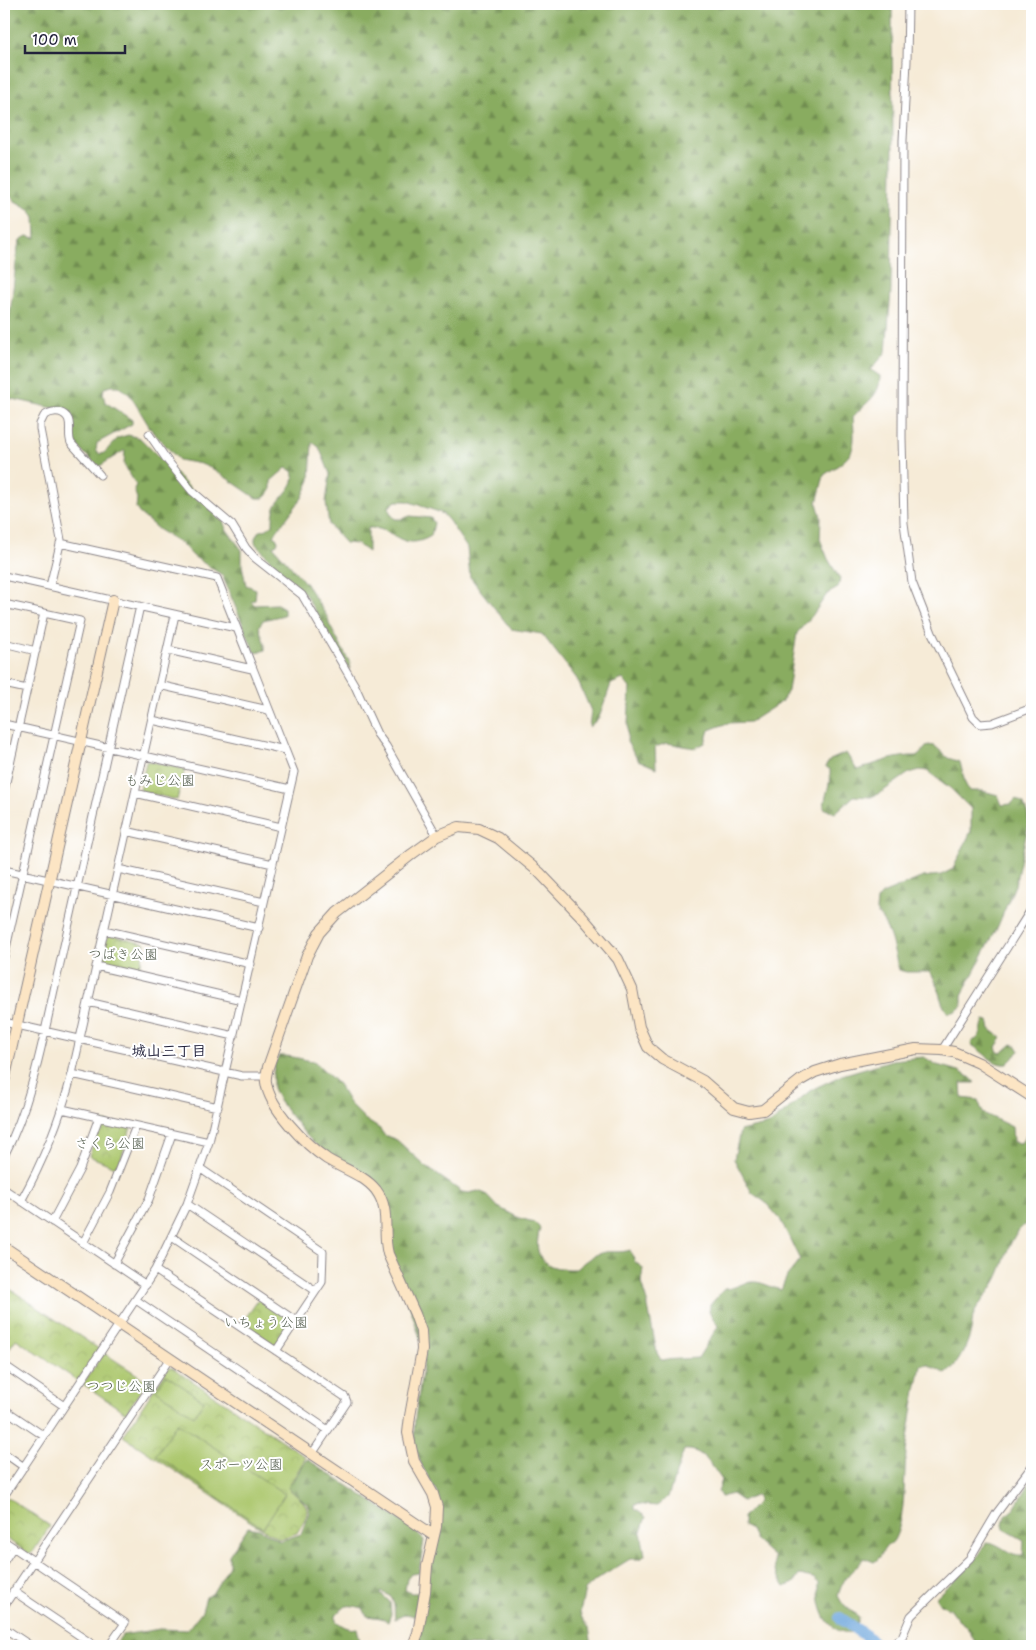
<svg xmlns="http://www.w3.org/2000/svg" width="1036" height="1650" font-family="'Shantell Sans','Klee One',sans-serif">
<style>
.forest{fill:url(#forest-firs);stroke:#56674e}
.park{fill:url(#park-crowns);stroke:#677454}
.pitch{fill:#acc76d;stroke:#677454}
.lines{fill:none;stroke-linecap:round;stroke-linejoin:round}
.river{stroke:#6da6dc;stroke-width:12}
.street-casing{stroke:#8c8689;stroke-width:9}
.secondary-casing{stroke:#8c8689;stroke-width:12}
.street{stroke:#fff;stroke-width:7}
.secondary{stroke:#fce5c4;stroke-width:10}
.labels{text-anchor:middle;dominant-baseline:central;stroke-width:4;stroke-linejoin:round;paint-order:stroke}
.park-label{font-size:14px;fill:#525c4c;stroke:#fff}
.neighbourhood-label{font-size:15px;font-weight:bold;fill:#22223b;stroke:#fff}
</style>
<defs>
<pattern id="forest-firs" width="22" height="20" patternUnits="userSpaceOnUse" patternTransform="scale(1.25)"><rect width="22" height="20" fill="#89ac60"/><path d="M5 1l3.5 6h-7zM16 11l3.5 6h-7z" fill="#708c50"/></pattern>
<pattern id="park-crowns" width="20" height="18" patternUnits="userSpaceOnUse" patternTransform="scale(1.25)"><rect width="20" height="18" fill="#acc76d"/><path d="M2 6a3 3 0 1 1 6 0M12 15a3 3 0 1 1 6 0" fill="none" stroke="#94ab5f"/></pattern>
</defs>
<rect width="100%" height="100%" fill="#fff"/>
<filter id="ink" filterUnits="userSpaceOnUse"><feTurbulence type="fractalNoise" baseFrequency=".02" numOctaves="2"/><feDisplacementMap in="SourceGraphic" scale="10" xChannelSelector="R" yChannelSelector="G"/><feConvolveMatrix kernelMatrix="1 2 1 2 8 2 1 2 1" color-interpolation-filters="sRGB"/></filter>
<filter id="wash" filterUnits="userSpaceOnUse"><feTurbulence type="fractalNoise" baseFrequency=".0096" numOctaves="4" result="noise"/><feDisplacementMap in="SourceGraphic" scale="20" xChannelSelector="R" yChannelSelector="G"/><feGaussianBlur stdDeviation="1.12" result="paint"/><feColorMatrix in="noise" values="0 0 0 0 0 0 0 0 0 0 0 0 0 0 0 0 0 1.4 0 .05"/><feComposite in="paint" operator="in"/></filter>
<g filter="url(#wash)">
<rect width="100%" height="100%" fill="#f6ebd7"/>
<path class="forest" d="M 4,4 L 892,4 L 893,164 L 891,291 L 886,352 L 871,370 L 880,376 C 880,398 865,402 853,417 C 856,454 854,455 824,475 L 817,503 L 821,517 L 820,539 L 828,559 L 840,579 L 838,588 L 827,594 L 812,616 L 797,633 L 788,691 L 781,702 L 750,722 L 728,723 L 709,730 L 705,743 L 695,748 L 667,743 L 655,747 L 656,768 L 638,760 L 627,742 L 630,688 L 623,679 L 611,684 L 599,718 L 589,727 L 591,711 L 577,679 L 542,634 L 511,629 L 470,577 L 467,548 L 449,521 L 443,514 L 436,511 L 407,501 L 396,501 L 389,507 L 390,513 L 395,519 L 402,519 L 410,516 L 431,518 L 434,523 L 431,536 C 401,554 394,526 368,528 L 368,552 L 357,544 L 345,543 L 329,525 L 326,502 L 330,474 L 319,447 L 312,442 L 310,480 L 302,498 L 274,535 L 278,541 L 277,544 L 273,546 L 306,584 L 328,618 L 329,624 L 350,663 L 350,670 L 304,593 L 273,563 L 255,543 L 255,538 L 258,532 L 267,529 L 273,524 C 273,518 273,510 277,504 C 283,494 298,484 293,471 L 286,468 L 271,481 L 271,491 L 264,498 L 256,498 L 215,470 L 201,464 L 179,460 L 152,431 L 130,395 L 119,386 L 112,386 L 104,388 L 103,394 L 105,402 L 132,420 L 132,424 L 97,443 L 96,451 L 100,454 L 104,453 L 118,438 L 128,435 L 140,438 L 223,521 L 227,530 L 242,550 L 242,565 L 246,585 L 256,589 L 255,600 L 251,601 L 255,605 L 277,604 L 284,608 L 284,615 L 263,620 L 259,627 L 265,645 L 265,650 L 257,653 L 254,651 L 222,575 L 193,556 L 182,544 L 159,530 L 139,513 L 136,508 L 137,499 L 134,489 L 136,485 L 124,464 L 125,450 L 98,467 L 73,442 L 72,419 L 62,410 L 4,397 L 4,364 L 18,247 L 20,240 L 27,236 L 36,238 L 35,217 L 29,209 L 15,201 L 4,189 Z
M 928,745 L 935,746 L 948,758 L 960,762 L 965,783 L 969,791 L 983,791 L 998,795 L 1002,805 L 1011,804 L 1016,799 L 1024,804 L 1028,816 L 1028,827 L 1015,885 L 998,926 L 962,995 L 962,1006 L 956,1011 L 948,1013 C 938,1001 940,985 930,972 L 906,972 L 899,970 C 892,946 892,932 876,911 L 877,900 L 882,894 L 923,877 L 941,875 L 953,869 L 971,831 L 971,809 L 950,788 L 927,771 L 920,770 L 909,773 L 882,792 L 871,797 L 854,796 L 835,813 L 824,808 C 825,793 831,786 830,769 L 825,767 L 830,760 L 846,753 L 857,770 C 878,763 896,755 918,756 Z
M 984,1020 L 988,1021 L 990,1029 L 1002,1038 L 996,1047 L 998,1052 L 1002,1053 L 1012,1044 L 1017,1046 L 1020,1051 L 1007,1064 C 992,1066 983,1050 971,1045 L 972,1041 C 983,1038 980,1029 984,1020 Z
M 279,1056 C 291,1055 302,1060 314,1061 L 338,1084 L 349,1103 L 366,1120 L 380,1129 L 384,1135 L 397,1140 L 425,1166 L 462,1192 L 469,1193 L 478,1191 L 486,1194 L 498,1207 L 519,1218 L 534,1222 L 540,1228 C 531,1260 546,1270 576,1269 C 585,1261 594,1254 605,1252 C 614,1251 622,1253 630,1250 L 635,1262 L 643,1268 L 641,1283 L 647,1302 L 657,1353 L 661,1360 L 698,1358 L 718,1326 L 709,1312 L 710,1305 L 724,1289 C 735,1289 742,1282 752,1282 C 761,1281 772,1288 781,1290 L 787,1276 L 800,1260 L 780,1219 L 765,1202 L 752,1193 L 734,1159 L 740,1131 L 770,1124 L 811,1090 L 842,1075 L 892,1060 L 924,1057 L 937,1065 L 959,1071 L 971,1078 L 975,1083 L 961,1083 L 962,1098 L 978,1100 L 983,1113 L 1012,1127 L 1013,1142 L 1021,1143 L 1032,1125 L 1032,1225 L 1026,1224 C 1006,1237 1006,1268 992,1287 C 986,1297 978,1304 973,1316 C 972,1321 972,1326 971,1331 C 967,1346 959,1364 946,1374 L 927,1364 L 921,1366 C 915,1392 911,1419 907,1445 C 903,1472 907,1517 894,1540 C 892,1544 888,1544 886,1547 C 880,1554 883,1556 874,1562 L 864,1558 C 851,1573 844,1575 838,1596 L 842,1603 L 859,1617 L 858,1622 L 854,1624 L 852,1619 L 848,1621 L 840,1618 L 846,1626 L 844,1628 L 850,1630 L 850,1633 C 824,1632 818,1604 819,1583 L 813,1578 L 799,1575 L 794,1583 L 785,1587 L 775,1571 L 774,1557 L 756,1541 L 751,1530 L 743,1526 L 743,1517 L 758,1502 L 757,1495 L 742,1501 L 732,1494 L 721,1497 L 718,1491 L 722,1480 C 712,1467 703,1448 684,1450 L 668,1497 L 657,1506 L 635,1504 L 635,1509 L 646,1517 L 641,1532 L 645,1555 L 641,1559 L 630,1559 L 596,1580 L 585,1590 L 580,1613 L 582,1618 L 589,1628 L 592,1646 L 418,1646 L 438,1494 L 421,1464 L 416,1450 L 414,1434 L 415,1418 L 425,1353 L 393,1255 L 390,1238 L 390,1221 L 365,1174 L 322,1151 L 306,1135 L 279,1101 L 273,1088 L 273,1075 L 275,1062 Z
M 307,1459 L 415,1530 L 424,1540 L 419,1573 L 411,1574 L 407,1579 L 405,1590 L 411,1593 L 418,1593 L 415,1616 L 406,1614 L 395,1619 L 394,1605 L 391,1596 L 381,1592 L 381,1594 L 390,1602 L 391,1614 L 388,1622 L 381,1618 L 367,1616 L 363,1608 C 350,1605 345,1603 336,1615 L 336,1621 C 343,1626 348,1630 357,1628 L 361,1646 L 114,1646 L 122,1635 L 160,1629 L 187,1630 L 202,1611 L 206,1597 L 212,1594 L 229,1566 L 229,1555 L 248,1527 L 259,1529 L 280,1541 L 301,1534 L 309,1512 L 308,1505 L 288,1488 Z
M 1030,1483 L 1032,1483 L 1032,1646 L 977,1646 L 970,1632 L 965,1625 L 958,1620 L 949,1608 L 940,1604 L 936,1598 L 937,1596 C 952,1581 979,1562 986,1542 C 1000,1542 1009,1557 1023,1555 L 1024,1540 L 1004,1529 L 1003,1524 L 1005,1516 L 1014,1509 Z"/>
<path class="park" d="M 147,761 L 185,769 L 177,800 L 140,791 L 146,762 Z
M 108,934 L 145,943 L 139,973 L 100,964 Z
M 101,1121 L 131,1128 L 118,1168 L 89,1156 Z
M 10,1289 L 99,1349 L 78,1381 L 16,1339 L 4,1356 L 4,1298 Z
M 259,1299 L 290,1320 L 290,1323 L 275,1345 L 241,1324 Z
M 104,1353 L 147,1381 L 126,1413 L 83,1384 Z
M 168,1368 L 173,1368 L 306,1457 L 288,1488 C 310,1508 313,1506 297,1533 L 279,1539 L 251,1522 L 123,1436 Z
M 7,1497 L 50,1526 L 33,1552 L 29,1554 L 4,1537 L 4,1502 Z"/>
<path class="pitch" d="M 166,1375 L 204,1401 L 194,1416 L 156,1390 Z
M 177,1423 L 285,1494 L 263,1528 L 156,1455 Z"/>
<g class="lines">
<path class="river" d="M 840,1618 L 866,1636 L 876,1646"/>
</g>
</g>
<g filter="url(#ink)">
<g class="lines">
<g class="street-casing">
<path id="street" d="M 908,4 L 907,61 L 903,140 L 902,438 L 904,523 L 912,582 L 932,633 L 973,717 L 980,724 L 992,723 L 1032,708
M 149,434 L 167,460 L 192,491 L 232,525 L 246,548 L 255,558 L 302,595 L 354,684 L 377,734 L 386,746 L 437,836
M 4,576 L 236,628
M 50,586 L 61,540 L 40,429 L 40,424 L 44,416 C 48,413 53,411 59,412 C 76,417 66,432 71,443 L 100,475
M 4,604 L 80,621 L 4,957
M 4,643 L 36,651
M 168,650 L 252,669
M 4,684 L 27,689
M 159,685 L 268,710
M 152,720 L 285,750
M 4,724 L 290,789
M 4,791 L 44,613
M 135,793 L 281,827
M 126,831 L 273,864
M 118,869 L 264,902
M 4,870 L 259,928
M 104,930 L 251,964
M 96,966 L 242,1000
M 88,1002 L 234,1036
M 4,1022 L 242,1076 L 266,1076
M 942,1050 L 1032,908
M 72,1074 L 218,1107
M 62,1109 L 209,1142
M 4,1156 C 34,1098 44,1032 59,968 C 87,848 113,727 140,606
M 201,1169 L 323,1252 L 322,1282 L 276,1351
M 4,1189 L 146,1285
M 21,1201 C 44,1160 60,1119 72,1074 L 175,615
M 187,1204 L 316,1291
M 52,1222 L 80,1169 L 99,1117
M 172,1237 L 296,1321
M 83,1243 L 110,1192 L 136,1126
M 114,1264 L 149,1199 L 172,1134
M 155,1270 L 345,1397 L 347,1402 L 345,1405 L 312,1454
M 136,1300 L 328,1430
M 4,1365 L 64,1406
M 4,1409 L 44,1436
M 4,1453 L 24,1467
M 4,1496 L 142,1290 L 155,1270 L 187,1204 L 209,1142 L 294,772 L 217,578 L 60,543
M 4,1541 L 125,1623 L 109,1646
M 4,1561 L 13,1547
M 13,1591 L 95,1646
M 4,1606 L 170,1358
M 4,1628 L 31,1646
M 891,1646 L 902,1637 L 911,1616 L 970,1558 L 996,1514 L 1032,1466"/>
</g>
<g class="secondary-casing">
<path id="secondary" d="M 4,1081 L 113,600
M 4,1247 L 433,1535
M 413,1646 L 418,1633 L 425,1592 L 427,1566 L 436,1527 L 437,1507 L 433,1494 L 414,1461 L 408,1433 L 410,1416 L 422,1350 L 421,1331 L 415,1314 L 388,1254 C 382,1232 391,1210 376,1190 C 364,1175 343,1169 327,1159 C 306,1145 269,1108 266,1082 C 265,1077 267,1072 268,1067 L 307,956 L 319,933 L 337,913 L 412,854 L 437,836 L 459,827 L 479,829 L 498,838 L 539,872 L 583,918 L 618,959 L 632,989 L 639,1027 L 648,1047 L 662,1059 L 703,1081 L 734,1108 L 749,1112 L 763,1110 L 801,1080 L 815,1072 L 840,1064 L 916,1049 L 942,1050 L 954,1052 L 979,1063 L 1032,1097"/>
</g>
<use href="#street" class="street"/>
<use href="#secondary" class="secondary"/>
</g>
</g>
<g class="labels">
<g class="park-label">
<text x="160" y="780">もみじ公園</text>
<text x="123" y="954">つばき公園</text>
<text x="110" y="1143">さくら公園</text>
<text x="266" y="1322">いちょう公園</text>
<text x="121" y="1386">つつじ公園</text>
<text x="241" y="1464">スポーツ公園</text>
</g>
<g class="neighbourhood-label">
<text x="169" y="1051">城山三丁目</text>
</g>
</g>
<rect width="1036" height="1650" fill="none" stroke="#fff" stroke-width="20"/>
<path d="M25 45v8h100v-8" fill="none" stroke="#22223b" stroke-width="2.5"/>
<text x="32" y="45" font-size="15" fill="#22223b" stroke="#ffffff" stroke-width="4" paint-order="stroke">100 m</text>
</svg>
